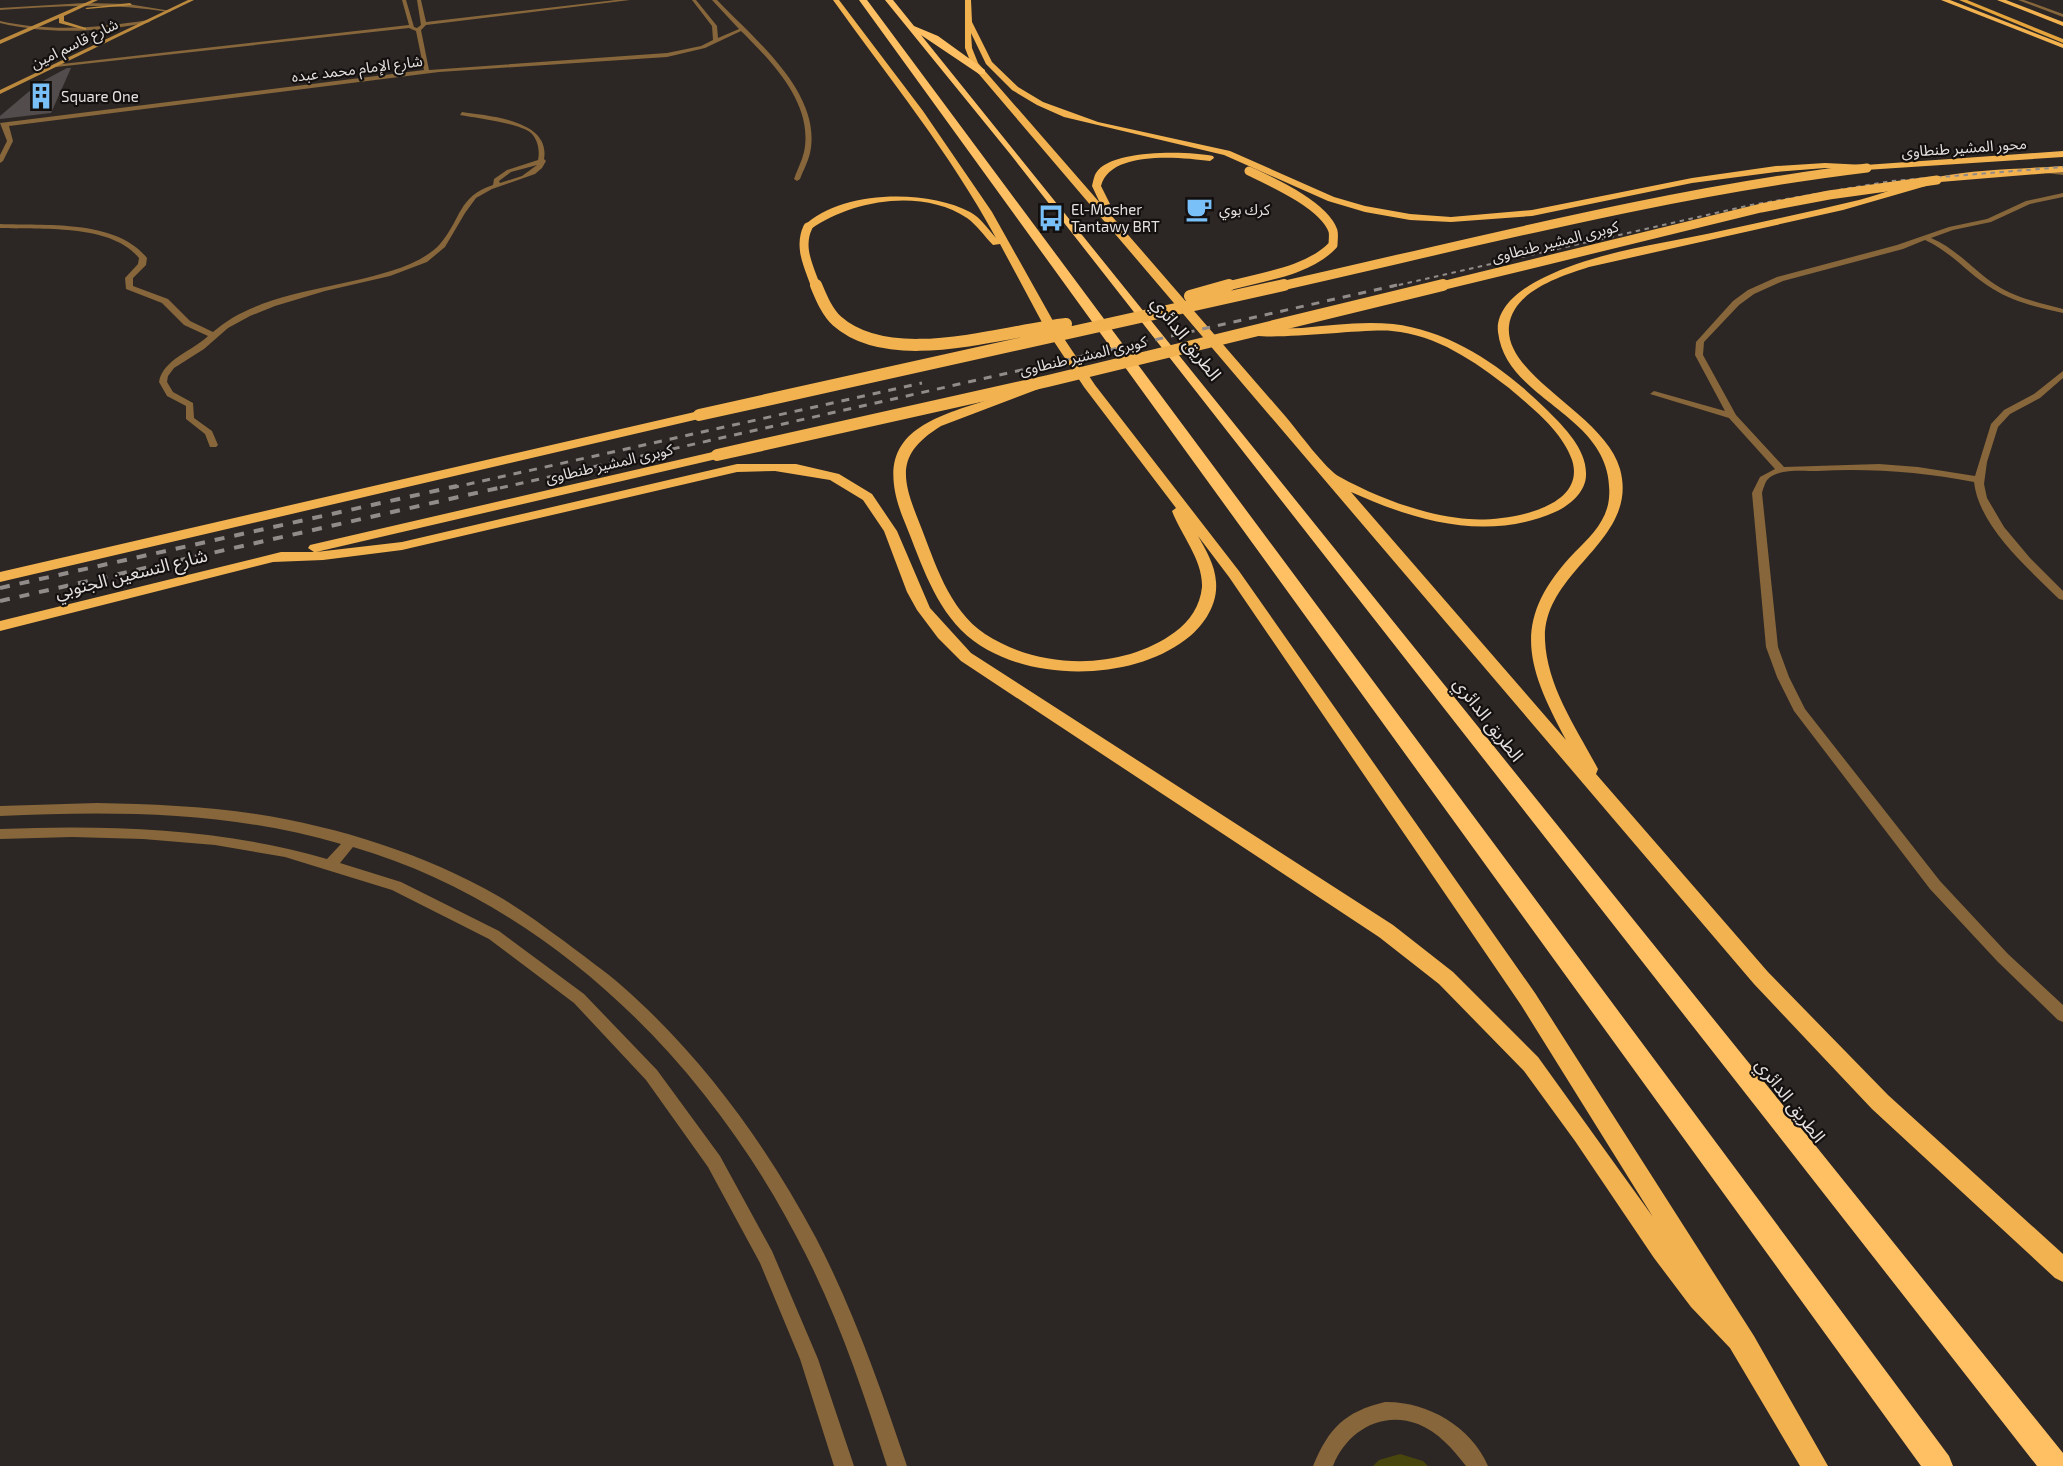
<svg xmlns="http://www.w3.org/2000/svg" width="2063" height="1466" font-family="'Exo 2','Noto Sans Arabic',sans-serif">
<style>
.green{fill:#48450d}
.building{fill:#534c4d}
.lines{fill:none;stroke-linecap:round;stroke-linejoin:round}
.minor{fill:#86663a;fill-rule:evenodd}
.tertiary{fill:#86663a;fill-rule:evenodd}
.secondary{fill:#bb893d;fill-rule:evenodd}
.primary{fill:#e5a33c;fill-rule:evenodd}
.trunk{fill:#f2b250;fill-rule:evenodd}
.motorway{fill:#ffc064;fill-rule:evenodd}
.rail-far2{stroke:#918c8a;stroke-width:2;stroke-dasharray:4.5 4.5;stroke-linecap:butt}
.rail-far1{stroke:#918c8a;stroke-width:3;stroke-dasharray:8 8;stroke-linecap:butt}
.rail{stroke:#918c8a;stroke-width:4;stroke-dasharray:10 10;stroke-linecap:butt}
.trunk-bridge-far1{stroke:#f2b250;stroke-width:9}
.trunk-bridge{stroke:#f2b250;stroke-width:12}
.labels{text-anchor:middle;dominant-baseline:central;stroke-width:4.5;stroke-linejoin:round;paint-order:stroke}
.far-street-label{font-size:15px;fill:#e4e0df;stroke:#13100f}
.far-poi-label{font-size:15px;fill:#e4e0df;stroke:#13100f;text-anchor:start}
.street-label{font-size:18px;fill:#e4e0df;stroke:#13100f}
</style>
<rect width="100%" height="100%" fill="#2c2724"/>
<path class="green" d="M 1400,1454 L 1423,1461 L 1428,1466 L 1373,1466 L 1379,1460 Z"/>
<path class="building" d="M 67,68 L 71,68 L 51,113 L 0,119 L 0,116 L 39,83 Z"/>
<g class="lines">
<path class="minor" d="M 402,0 L 406,0 L 414,27 L 417,28 L 421,25 L 417,0 L 421,0 L 426,22 L 616,0 L 630,0 L 426,25 L 421,30 L 429,70 L 667,53 L 701,46 L 713,40 L 712,26 L 692,0 L 696,0 L 717,26 L 718,38 L 739,29 L 712,0 L 717,0 C 753,38 823,93 810,153 C 808,162 803,171 800,179 L 797,181 L 794,179 C 797,170 802,161 804,152 C 814,104 772,62 741,31 L 705,48 L 667,57 L 439,72 L 9,126 L 13,141 L 3,161 L 0,163 L 0,155 L 7,141 L 0,123 L 424,70 L 416,31 L 409,28 L 56,67 L 53,65 L 409,25 Z
M 2018,0 L 2024,0 L 2063,14 L 2063,17 Z
M 85,3 L 128,4 L 171,11 L 169,12 C 113,3 57,6 0,10 L 0,8 Z
M 148,20 L 150,22 C 100,32 50,35 0,23 L 0,21 C 50,32 98,28 148,20 Z
M 462,112 C 489,116 551,120 544,159 L 546,161 L 542,168 L 535,174 L 492,189 L 476,198 L 465,213 L 445,247 L 427,262 L 390,276 L 325,291 L 275,306 L 250,316 L 228,328 L 204,349 L 174,368 L 168,376 L 167,382 L 173,392 L 193,403 L 194,418 L 212,431 L 218,445 L 216,447 L 210,447 L 205,434 L 186,419 L 186,406 L 167,396 L 159,382 C 163,359 193,351 208,336 L 184,325 L 162,303 L 126,289 L 125,278 L 138,264 L 139,258 C 110,223 42,230 0,228 L 0,224 C 45,226 116,219 147,258 L 146,265 L 133,278 L 133,286 L 168,299 L 190,321 L 213,332 C 262,288 351,289 410,264 C 421,259 432,253 440,244 C 461,220 458,196 493,185 L 494,179 L 507,170 L 538,160 C 540,151 538,140 531,133 C 519,123 476,118 460,115 ZM 537,165 L 522,176 L 500,183 L 499,181 L 511,172 Z
M 2063,193 L 2063,197 L 2030,204 L 1991,222 L 1953,230 L 1931,238 C 1957,249 1973,270 1996,285 C 2016,298 2040,303 2063,309 L 2063,313 C 2039,308 2014,302 1993,289 C 1968,274 1953,253 1925,240 L 1903,249 L 1783,281 L 1754,294 L 1739,305 L 1704,342 L 1703,355 L 1736,415 L 1784,467 L 1879,464 L 1918,467 L 1975,476 L 1991,424 L 2004,410 L 2034,394 L 2063,371 L 2063,378 L 2040,398 L 2010,414 L 1998,427 L 1987,462 L 1984,484 L 1987,498 L 2004,527 L 2030,558 L 2063,591 L 2063,600 L 2059,599 C 2029,569 1979,527 1974,482 C 1922,472 1870,468 1817,471 C 1803,471 1778,468 1767,480 C 1765,483 1763,489 1762,493 L 1778,647 L 1789,677 L 1805,709 L 1940,881 L 2008,954 L 2063,1005 L 2063,1022 L 2058,1020 L 1998,962 L 1930,889 L 1794,711 L 1777,677 L 1766,647 L 1752,493 L 1760,477 L 1775,469 L 1729,418 L 1650,394 L 1654,391 L 1725,411 L 1695,355 L 1696,342 L 1733,301 L 1748,290 L 1777,277 L 1897,245 L 1949,227 L 1987,219 L 2026,201 Z"/>
<path class="tertiary" d="M 2040,169 L 2063,171 L 2063,175 L 2038,172 L 2038,170 Z
M 97,803 C 150,804 203,806 256,814 C 339,827 425,854 498,896 C 521,909 542,925 564,941 C 583,956 604,970 622,986 C 702,1056 767,1146 816,1238 C 854,1311 881,1389 907,1466 L 887,1466 C 864,1394 840,1322 806,1255 C 714,1070 555,906 353,847 L 340,863 L 401,882 L 499,931 L 584,994 L 657,1070 L 720,1156 L 772,1251 L 818,1359 L 854,1466 L 834,1466 L 800,1359 L 760,1263 L 708,1167 L 646,1080 L 574,1003 L 489,939 L 392,890 L 285,857 L 215,845 L 143,839 L 72,837 L 0,839 L 0,829 C 110,825 221,828 327,859 L 341,844 C 229,811 115,811 0,816 L 0,806 Z
M 1385,1402 C 1426,1401 1471,1426 1488,1466 L 1466,1466 C 1453,1449 1438,1432 1418,1424 C 1381,1410 1346,1432 1333,1466 L 1313,1466 C 1329,1428 1344,1412 1385,1402 Z"/>
<path class="secondary" d="M 92,0 L 98,0 L 64,16 L 64,21 L 86,28 L 86,30 L 59,23 L 59,18 L 0,44 L 0,40 Z
M 188,0 L 194,0 L 0,94 L 0,90 Z
M 130,3 L 132,5 L 87,9 L 85,8 Z"/>
<path class="primary" d="M 1959,0 L 1967,0 L 2063,39 L 2063,43 Z"/>
<path class="trunk" d="M 833,0 L 839,0 L 923,111 L 992,212 L 1057,328 L 1095,385 L 1239,571 L 1535,993 L 1754,1336 L 1828,1466 L 1800,1466 L 1730,1348 L 1691,1307 L 1654,1258 L 1575,1141 L 1524,1071 L 1439,984 L 1379,937 L 961,661 L 938,638 L 917,610 L 907,592 L 884,531 L 863,500 L 830,480 L 775,471 L 737,472 L 402,550 L 323,560 L 273,562 L 0,631 L 0,621 L 281,552 L 314,552 L 308,548 L 310,545 L 717,451 L 723,455 L 721,458 L 316,552 L 402,542 L 737,464 L 796,464 L 839,474 L 872,494 L 897,531 L 930,608 L 971,653 L 1393,925 L 1453,972 L 1538,1057 L 1653,1217 L 1521,1005 L 1229,577 L 1198,536 C 1206,550 1215,565 1216,582 C 1218,605 1203,627 1185,640 C 1127,684 1014,683 961,630 C 931,599 919,556 903,518 C 870,434 927,419 994,398 C 1011,393 1028,384 1045,379 L 1051,383 L 1049,385 L 941,426 C 896,454 901,477 919,522 C 935,562 948,609 985,634 C 1040,670 1122,671 1175,632 C 1190,621 1200,606 1202,587 C 1203,560 1181,535 1172,511 L 1176,508 L 1084,387 L 1045,328 L 1000,244 L 993,245 C 984,236 977,225 967,218 C 922,188 852,200 811,229 L 803,227 C 840,190 926,189 970,212 C 981,218 988,229 996,238 C 950,153 889,78 833,0 Z
M 965,0 L 971,0 L 972,22 L 992,62 L 1018,87 L 1043,102 L 1098,122 L 1230,151 L 1334,197 L 1365,206 L 1410,214 L 1451,217 L 1532,210 L 1692,178 L 1776,166 L 1825,163 L 1865,165 L 2063,151 L 2063,157 L 1865,170 L 1825,168 L 1776,172 L 1692,183 L 1532,216 L 1451,222 L 1410,220 L 1365,212 L 1328,201 L 1224,155 L 1064,117 L 1037,105 L 1012,90 L 986,64 L 971,33 L 972,48 L 978,63 L 1100,203 L 1092,186 C 1093,182 1094,176 1096,173 C 1111,149 1188,151 1213,156 L 1214,158 L 1210,161 C 1180,157 1110,150 1101,186 L 1110,204 L 1103,206 C 1164,276 1225,347 1286,417 C 1297,430 1327,471 1340,477 C 1378,498 1426,516 1469,519 C 1502,522 1588,510 1572,460 C 1562,431 1531,407 1509,388 C 1474,361 1437,335 1392,331 C 1365,328 1259,343 1246,333 L 1248,331 C 1265,327 1285,329 1302,328 C 1332,325 1363,321 1393,324 C 1453,331 1506,369 1548,411 C 1565,428 1587,450 1586,475 C 1586,492 1569,506 1555,512 C 1486,542 1416,521 1351,492 L 1566,740 C 1526,665 1510,620 1575,552 C 1590,537 1607,521 1609,498 C 1616,414 1506,403 1498,332 C 1495,306 1525,286 1545,277 C 1598,251 1667,243 1725,230 C 1770,220 1814,211 1859,200 C 1885,193 1911,182 1937,177 C 1978,169 2022,169 2063,166 L 2063,172 L 1940,182 L 1843,210 L 1589,267 C 1561,276 1513,291 1509,326 C 1504,377 1605,414 1620,469 C 1640,541 1542,570 1545,640 C 1547,687 1577,729 1598,769 L 1596,774 L 1768,972 L 1888,1095 L 2063,1254 L 2063,1282 L 2055,1278 L 1872,1109 L 1754,984 L 972,66 L 965,48 Z
M 1941,0 L 1950,0 L 2063,44 L 2063,48 Z
M 1997,0 L 2006,0 L 2063,22 L 2063,26 Z
M 699,411 L 703,412 L 703,418 L 0,582 L 0,572 Z"/>
<path class="motorway" d="M 859,0 L 867,0 L 1949,1456 L 1953,1466 L 1921,1466 Z
M 885,0 L 893,0 L 914,26 L 938,36 L 985,70 L 985,74 L 979,74 L 921,35 L 2063,1453 L 2063,1466 L 2037,1466 L 1011,155 Z"/>
<path class="rail-far2" d="M 1390,287 L 1751,205 L 1892,181 L 2063,167"/>
<path class="rail-far1" d="M 451,488 L 922,383
M 500,488 L 1397,285"/>
<path class="rail" d="M 0,588 L 457,486
M 0,601 L 507,486"/>
<path class="trunk-bridge-far1" d="M 808,227 C 798,247 809,267 816,287
M 1224,287 C 1259,277 1308,272 1333,245 C 1333,241 1334,235 1333,231 C 1324,205 1272,182 1249,171
M 1277,287 C 1473,243 1668,192 1867,168
M 1437,287 L 1761,208 L 1829,195 L 1937,180"/>
<path class="trunk-bridge" d="M 816,285 C 821,297 827,312 837,321 C 891,369 1002,331 1066,324
M 1190,296 L 1229,285
M 699,415 L 1284,285
M 717,455 L 1048,381 L 1443,285"/>
</g>
<defs>
<g id="building-bare" transform="scale(2.07)"><path d="M-4-6H4V6H1V3H-1V6H-4ZM-2.5-4.3h1.7v1.8h-1.7ZM.8-4.3h1.7v1.8H.8ZM-2.5-1h1.7V.8h-1.7ZM.8-1h1.7V.8H.8Z" fill="#79bff8" stroke="#13100f" stroke-width="2.5" paint-order="stroke"/></g>
<g id="cafe-bare" transform="scale(2.07)"><path d="M-5.5-4.5H6V0H3Q3 3.5 0 3.5H-2.5Q-5.5 3.5-5.5 0ZM3-3.2v2h1.7v-2ZM-6 4.5H4V6H-6Z" fill="#79bff8" stroke="#13100f" stroke-width="2.5" paint-order="stroke"/></g>
<g id="bus-bare" transform="scale(2.07)"><path d="M-5-6H5V4H4V6H2V4H-2V6H-4V4H-5ZM-3.5-4V0h7V-4ZM-3.5 1.2v1.5H-2V1.2ZM2 1.2v1.5H3.5V1.2Z" fill="#79bff8" stroke="#13100f" stroke-width="2.5" paint-order="stroke"/></g>
</defs>
<g fill-rule="evenodd">
<use href="#building-bare" x="41" y="96"/>
<use href="#cafe-bare" x="1199" y="209"/>
<use href="#bus-bare" x="1051" y="218"/>
</g>
<g class="labels">
<g class="far-street-label">
<text transform="translate(74 43) rotate(-26)">شارع قاسم امين</text>
<text transform="translate(357 68) rotate(-7)">شارع الإمام محمد عبده</text>
<text transform="translate(1964 147) rotate(-4)">محور المشير طنطاوى</text>
<text transform="translate(1555 241) rotate(-14)">كوبرى المشير طنطاوى</text>
<text transform="translate(1083 355) rotate(-13)">كوبرى المشير طنطاوى</text>
<text transform="translate(609 463) rotate(-13)">كوبرى المشير طنطاوى</text>
</g>
<g class="far-poi-label">
<text x="61" y="96">Square One</text>
<text x="1071" y="209">El-Mosher<tspan x="1071" dy="17">Tantawy BRT</tspan></text>
<text x="1219" y="209">كرك بوي</text>
</g>
<g class="street-label">
<text transform="translate(1187 338) rotate(52)">الطريق الدائري</text>
<text transform="translate(131 573) rotate(-14)">شارع التسعين الجنوبي</text>
<text transform="translate(1489 719) rotate(52)">الطريق الدائري</text>
<text transform="translate(1791 1100) rotate(52)">الطريق الدائري</text>
</g>
</g>
</svg>
